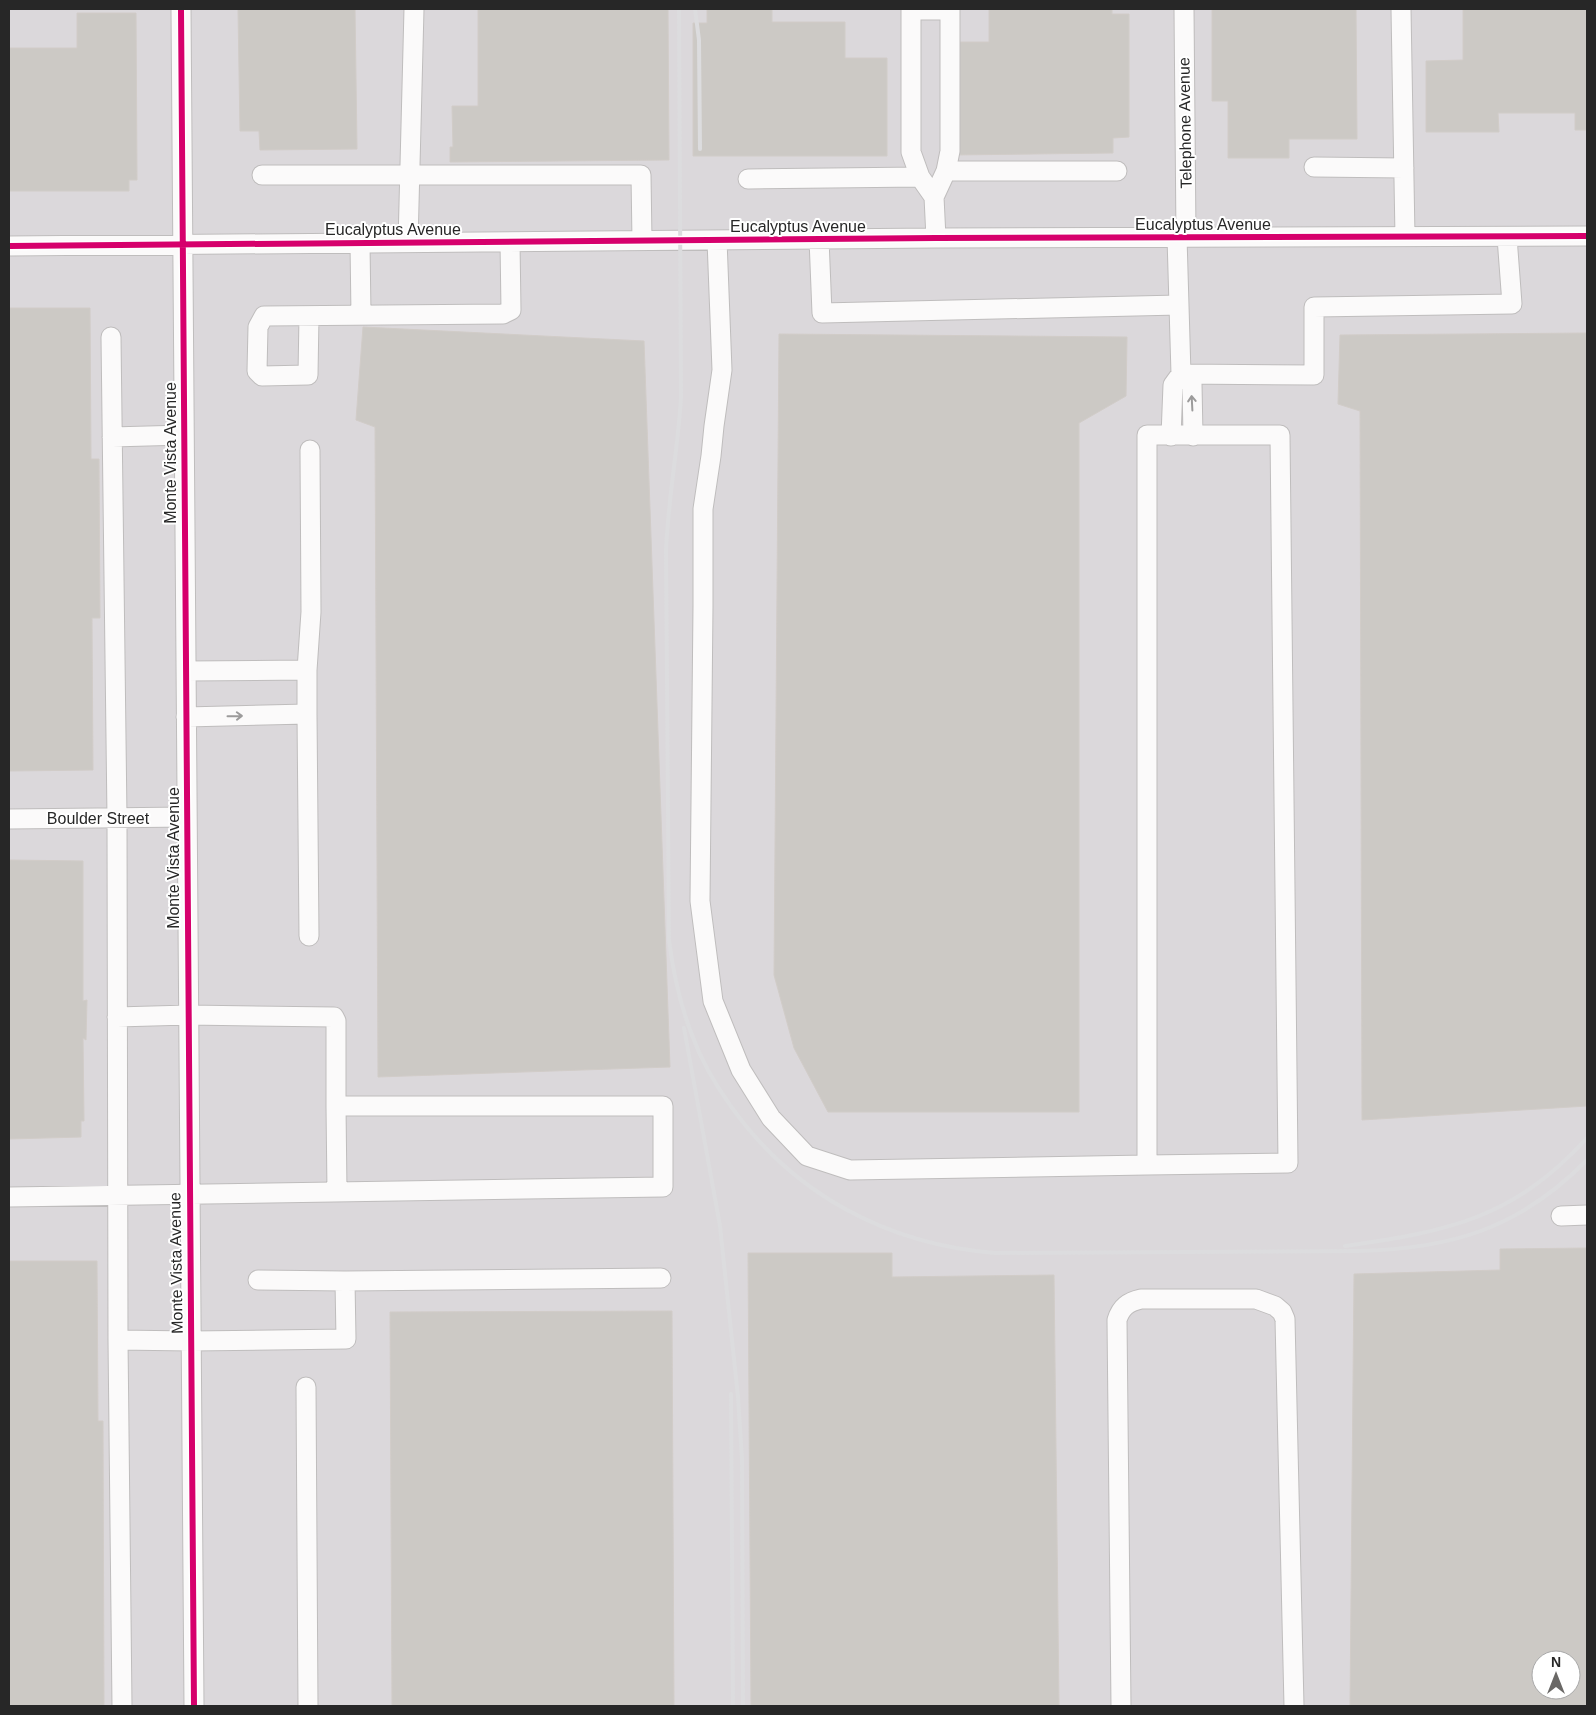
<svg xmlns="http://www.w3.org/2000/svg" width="1596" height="1715" font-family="Arial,sans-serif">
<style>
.industrial{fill:#dbd8db;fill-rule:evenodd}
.building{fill:#ccc9c5;stroke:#d1ccc8;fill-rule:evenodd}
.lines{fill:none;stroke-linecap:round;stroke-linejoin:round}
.minor-casing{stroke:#bfbdbd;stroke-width:21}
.minor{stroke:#fbfafa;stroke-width:19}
.rail{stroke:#dcdcde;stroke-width:4}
.cycleway-casing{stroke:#fff;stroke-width:9}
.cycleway{stroke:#d6006c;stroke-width:6}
.oneway{stroke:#9c9b9b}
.labels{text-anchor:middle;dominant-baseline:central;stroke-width:4;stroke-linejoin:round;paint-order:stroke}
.street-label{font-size:16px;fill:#272727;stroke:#fff}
</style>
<rect width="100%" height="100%" fill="#e6e0db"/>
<path class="industrial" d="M 9,9 L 1587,9 L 1587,1706 L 9,1706 ZM 1541,1660 L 1571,1660 L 1571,1690 L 1541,1690 Z"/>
<path class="building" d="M 238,9 L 355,9 L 357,149 L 260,150 L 259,131 L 240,131 Z
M 478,9 L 668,9 L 669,160 L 450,162 L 450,147 L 453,147 L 452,106 L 478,106 Z
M 707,9 L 772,9 L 772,22 L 845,22 L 845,58 L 887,58 L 887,156 L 693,156 L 693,23 L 707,23 Z
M 989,9 L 1112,9 L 1112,14 L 1129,14 L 1129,137 L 1113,138 L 1113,153 L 954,155 L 953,42 L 989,42 Z
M 1212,9 L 1356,9 L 1357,139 L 1289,139 L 1289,158 L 1228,158 L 1228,101 L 1212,101 Z
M 1463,9 L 1587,9 L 1587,130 L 1575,130 L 1575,113 L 1498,113 L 1499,132 L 1426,132 L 1426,61 L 1463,60 Z
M 77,13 L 136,13 L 137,180 L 129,180 L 129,191 L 9,191 L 9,48 L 77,48 Z
M 9,308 L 90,308 L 91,459 L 99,459 L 100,618 L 92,618 L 93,770 L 9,771 Z
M 363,327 L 644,341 L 670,1067 L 378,1077 L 375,427 L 356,420 Z
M 1587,333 L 1587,1106 L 1362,1120 L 1360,411 L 1338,404 L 1340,335 Z
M 779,334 L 1127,337 L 1126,396 L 1079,423 L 1079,1112 L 828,1112 L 794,1048 L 774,975 Z
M 9,860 L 83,861 L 83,1001 L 87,1000 L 86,1040 L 83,1038 L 84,1121 L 81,1121 L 81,1137 L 9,1139 Z
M 1587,1248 L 1587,1706 L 1350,1706 L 1354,1274 L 1500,1270 L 1500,1249 ZM 1541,1660 L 1571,1660 L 1571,1690 L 1541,1690 Z
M 748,1253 L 892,1253 L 892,1277 L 1054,1275 L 1059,1706 L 751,1706 Z
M 9,1261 L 97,1261 L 98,1421 L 103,1421 L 104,1706 L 9,1706 Z
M 672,1311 L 674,1706 L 392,1706 L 390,1312 Z"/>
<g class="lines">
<g class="minor-casing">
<path id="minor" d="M 181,9 L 194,1706
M 1184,9 L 1186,237
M 1401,9 L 1405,237
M 1314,167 L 1404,168
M 946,171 L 1117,171
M 262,175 L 641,175 L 642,241
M 748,179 L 920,177
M 934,197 L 946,171 L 950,151 L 950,10 L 911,10 L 911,152 L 920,177 L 934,197 L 936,238
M 819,239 L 822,313 L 1179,305
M 717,240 L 722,370 L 714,426 L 711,456 L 703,509 L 703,606 L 700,901 L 713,1001 L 741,1070 L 771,1118 L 807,1156 L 850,1170 L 1147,1165
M 360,243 L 361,315
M 408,243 L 414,9
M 9,246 L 936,238 L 1587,236
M 309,316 L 308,375 L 262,376 L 257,371 L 258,327 L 264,316 L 503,314 L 511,310 L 510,242
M 111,337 L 117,818 L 118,1340 L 122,1706
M 1181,374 L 1314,375 L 1314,307 L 1512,304 L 1507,237
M 1181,374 L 1192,384 L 1193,436
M 1147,435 L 1280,435 L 1288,1163 L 1147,1165 Z
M 1171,436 L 1173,385 L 1181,374 L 1177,237
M 112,437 L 184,435
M 307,670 L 311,612 L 310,450
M 186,671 L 307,670 L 307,714 L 186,717
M 307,714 L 309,936
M 9,819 L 187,817
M 336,1106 L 337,1192
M 9,1197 L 663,1187 L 663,1106 L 336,1106 L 336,1021 L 334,1017 L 188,1015 L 117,1017
M 1561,1216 L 1587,1215
M 258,1280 L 345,1281
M 118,1340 L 191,1341 L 346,1339 L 345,1281 L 661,1278
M 306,1387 L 308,1706
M 1121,1706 L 1117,1320 C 1121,1307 1128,1302 1141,1299 L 1256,1299 L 1275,1306 L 1282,1312 L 1285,1319 L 1294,1706"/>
</g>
<use href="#minor" class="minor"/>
<path class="rail" d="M 679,9 L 681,397 C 678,449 668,499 666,551 L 669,940 C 673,972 680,1004 692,1035 C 701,1060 715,1084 730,1105 C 793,1194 886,1244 995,1253 L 1358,1251 C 1452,1249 1520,1228 1587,1160
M 695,9 L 699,40 L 700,149
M 684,1028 L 720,1226 L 738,1397 L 742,1459 L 743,1706
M 1345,1246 C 1449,1231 1513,1219 1587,1138
M 731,1394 L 733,1706"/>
<g class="cycleway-casing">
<path id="cycleway" d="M 181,9 L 194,1706
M 9,246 L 936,238 L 1587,236"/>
</g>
<use href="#cycleway" class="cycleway"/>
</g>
<defs><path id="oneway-shaft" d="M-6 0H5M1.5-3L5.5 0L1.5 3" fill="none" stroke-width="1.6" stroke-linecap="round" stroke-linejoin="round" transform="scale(1.25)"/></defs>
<g class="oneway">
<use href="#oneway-shaft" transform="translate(1192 403) rotate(-93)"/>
<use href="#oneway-shaft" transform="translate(235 716) rotate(-1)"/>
</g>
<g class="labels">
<g class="street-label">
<text transform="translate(1185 123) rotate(-91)">Telephone Avenue</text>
<text x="1203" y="224">Eucalyptus Avenue</text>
<text x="798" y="226">Eucalyptus Avenue</text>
<text x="393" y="229">Eucalyptus Avenue</text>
<text transform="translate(170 453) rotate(-90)">Monte Vista Avenue</text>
<text x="98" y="818">Boulder Street</text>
<text transform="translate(173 858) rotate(-90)">Monte Vista Avenue</text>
<text transform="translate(176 1263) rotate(-91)">Monte Vista Avenue</text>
</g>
</g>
<rect width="1596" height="1715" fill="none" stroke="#272727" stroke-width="20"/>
<g transform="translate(1556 1675)"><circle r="24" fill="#ffffff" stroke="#a9a9a9"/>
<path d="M0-4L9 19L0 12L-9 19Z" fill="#6a6866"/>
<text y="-8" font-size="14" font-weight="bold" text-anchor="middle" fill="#272727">N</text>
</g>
</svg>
